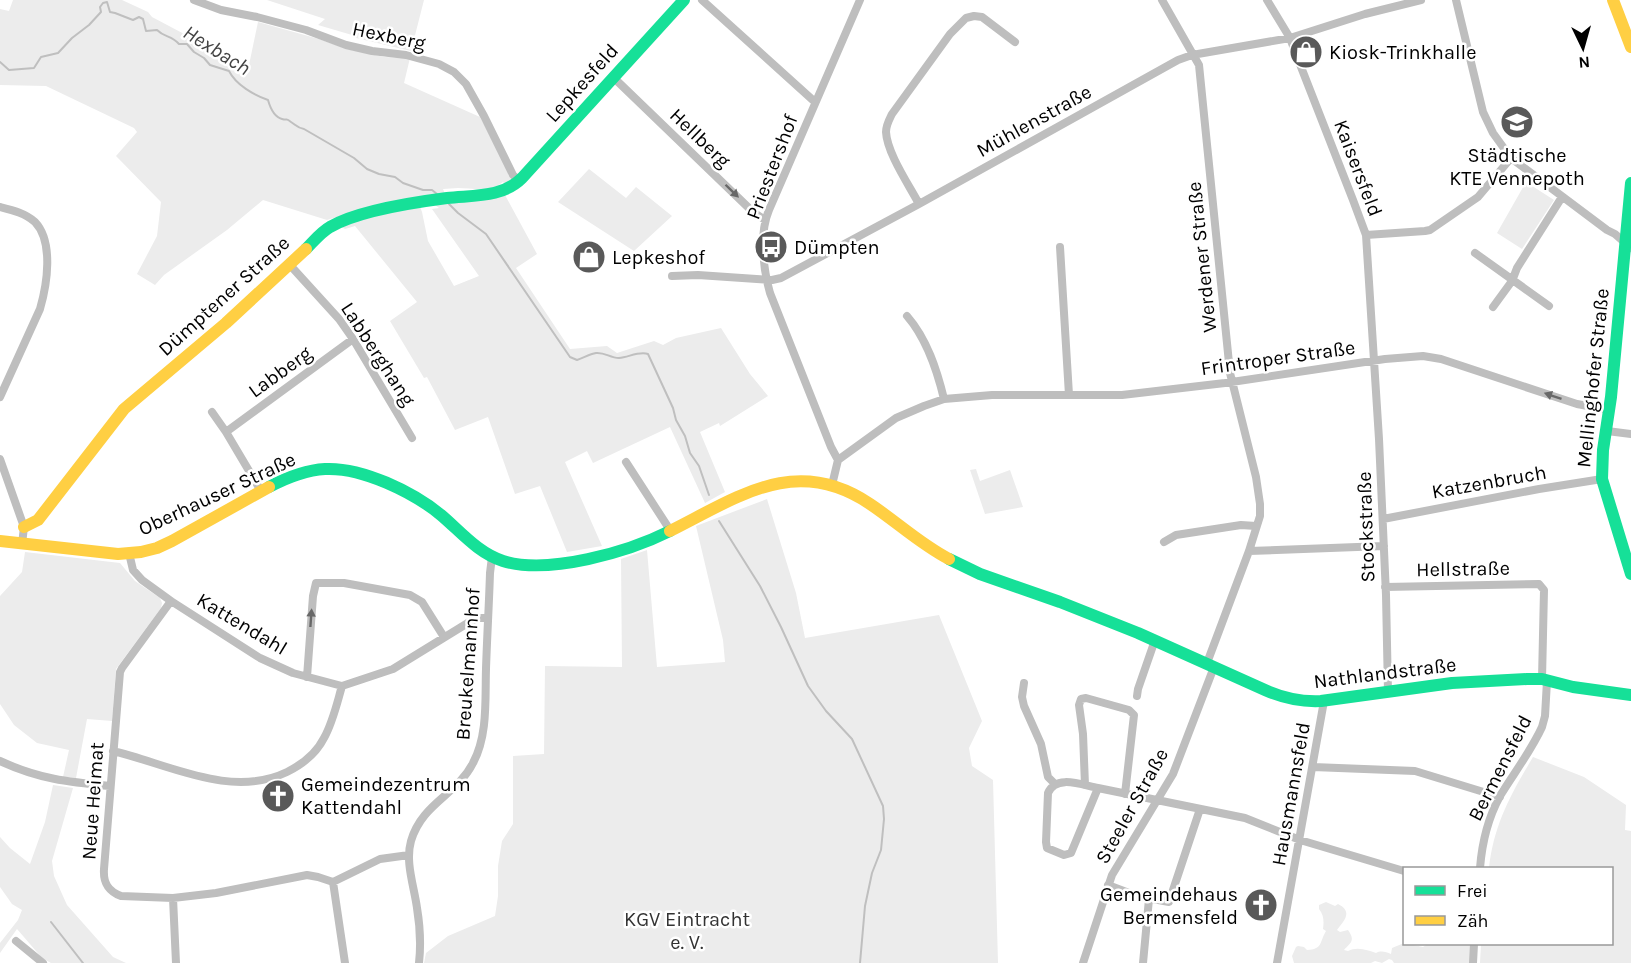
<svg xmlns="http://www.w3.org/2000/svg" width="1631" height="963" font-family="Karla,sans-serif">
<style>
.green{fill:#ececec}
.lines{fill:none;stroke-linecap:round;stroke-linejoin:round}
.stream{stroke:#bfbfbf;stroke-width:2}
.street{stroke:#bebebe;stroke-width:8}
.fast{stroke:#16e098;stroke-width:12}
.slow{stroke:#ffcf43;stroke-width:12}
.oneway{fill:#686868}
.labels{text-anchor:middle;dominant-baseline:central;stroke-width:5;stroke-linejoin:round;paint-order:stroke}
.street-label{font-size:20px;fill:#000;stroke:#fff}
.poi-label{font-size:20px;fill:#000;stroke:#fff;text-anchor:start}
.park-label{font-size:20px;fill:#333;stroke:#fff}
.water-label{font-size:21px;font-style:italic;fill:#444;stroke:#fff}
</style>
<rect width="100%" height="100%" fill="#fff"/>
<path class="green" d="M 13,0 L 122,0 L 148,12 L 152,17 L 205,45 L 211,51 C 221,51 229,61 238,64 C 240,64 247,65 249,65 L 258,22 L 319,39 L 347,49 L 384,57 L 410,58 L 404,83 L 480,117 L 508,171 L 508,175 L 510,176 L 511,181 L 505,188 L 505,184 L 503,182 C 489,193 473,188 458,188 C 453,188 448,189 443,189 L 445,194 L 340,216 L 327,220 L 263,200 L 227,230 L 164,275 L 155,285 L 137,274 L 157,236 L 161,202 L 116,156 L 137,132 L 134,128 L 46,86 L 0,85 L 0,9 L 9,11 Z
M 267,0 L 424,0 L 411,51 L 352,37 L 352,35 L 318,25 L 325,19 Z
M 589,169 L 626,198 L 636,187 L 672,216 L 634,251 L 558,202 Z
M 1526,182 L 1554,200 L 1522,249 L 1497,233 Z
M 505,195 L 537,254 L 516,268 L 570,349 L 607,346 L 617,353 L 654,341 L 663,345 L 676,338 L 721,328 L 750,374 L 768,396 L 720,426 L 719,423 L 700,432 L 725,492 L 705,503 L 670,427 L 593,463 L 587,451 L 565,462 L 602,546 L 567,552 L 540,486 L 515,494 L 488,417 L 455,430 L 427,377 L 424,378 L 390,321 L 417,302 L 355,226 L 345,229 L 338,225 L 419,204 L 422,212 L 428,241 L 454,286 L 479,276 L 432,209 L 439,208 L 435,205 Z
M 976,469 L 980,481 L 1010,470 L 1023,507 L 985,514 L 970,470 Z
M 767,499 L 796,593 L 805,638 L 939,615 L 982,721 L 969,748 L 972,766 L 993,780 L 998,963 L 424,963 L 426,953 L 448,936 L 495,916 L 498,896 L 498,866 L 502,841 L 513,824 L 513,756 L 544,754 L 545,666 L 622,667 L 621,559 L 647,550 L 657,667 L 725,662 L 723,640 L 696,526 Z
M 25,552 L 120,563 L 135,581 L 160,598 L 162,603 L 161,608 L 116,669 L 112,721 L 87,719 L 76,778 L 63,777 L 69,750 L 37,743 L 14,725 L 0,704 L 0,596 L 22,572 Z
M 1533,757 L 1584,777 L 1626,805 L 1625,830 L 1631,831 L 1631,963 L 1480,963 L 1481,944 L 1612,944 L 1612,868 L 1489,868 C 1494,824 1511,794 1533,757 Z
M 53,785 L 73,788 L 52,861 L 54,876 L 67,905 L 113,957 L 126,963 L 51,963 L 42,958 L 17,929 L 0,953 L 0,943 L 18,920 L 22,910 L 12,904 L 0,887 L 0,837 L 10,848 L 30,864 L 45,822 Z
M 1326,902 L 1335,906 L 1338,904 C 1354,912 1343,922 1337,930 L 1340,932 L 1348,930 C 1356,941 1350,943 1344,950 L 1348,951 C 1357,946 1368,950 1376,953 C 1381,950 1386,952 1391,954 L 1392,948 L 1404,943 L 1423,947 L 1428,944 L 1443,944 L 1446,945 L 1449,944 L 1476,944 L 1472,963 L 1394,963 L 1392,960 L 1389,959 L 1382,963 L 1375,961 L 1371,963 L 1294,963 L 1292,956 L 1296,947 L 1298,946 L 1304,947 L 1307,950 C 1323,949 1319,943 1326,931 L 1323,929 C 1324,922 1324,915 1319,909 L 1319,905 Z"/>
<g class="lines">
<path class="stream" d="M 0,62 L 9,70 L 34,68 L 41,57 L 58,53 L 72,38 L 89,25 L 101,12 L 100,7 L 103,3 L 107,2 L 110,12 L 115,13 L 133,20 L 139,17 L 143,19 L 146,31 L 157,30 C 165,38 171,35 179,44 L 187,44 L 194,52 L 204,58 L 210,65 L 229,71 C 236,85 254,95 268,100 C 270,107 274,117 282,119 C 289,121 285,117 291,122 C 296,125 297,128 304,129 L 354,158 L 367,169 L 379,174 L 395,177 L 403,183 L 423,190 L 432,190 L 437,194
M 449,204 L 458,213 L 486,234 L 570,357 L 577,360 C 583,358 590,354 596,353 C 605,352 610,358 619,358 C 629,357 639,351 648,354 L 673,408 L 676,420 L 685,436 L 690,453 L 699,466 L 709,495
M 719,521 L 760,586 L 781,627 L 808,686 L 826,711 L 852,739 L 883,806 L 884,819 L 881,850 L 872,873 L 865,906 L 860,963
M 51,922 L 83,963"/>
<path class="street" d="M 194,0 L 221,10 L 257,17 L 306,30 L 346,45 L 372,51 L 406,55 L 439,64 L 454,72 L 466,84 L 484,116 L 513,175 L 519,181
M 702,0 L 815,102
M 1162,0 L 1199,65 L 1230,373 L 1256,477 L 1260,504 L 1260,516 L 1249,551 L 1207,663
M 1267,0 L 1290,38 L 1294,49 L 1353,200 L 1366,235 L 1379,439 L 1386,595 L 1388,692
M 1456,0 L 1483,112 L 1493,133 L 1511,158 L 1607,230 L 1615,234 L 1631,248
M 614,78 L 753,212 L 765,220
M 919,204 C 909,185 887,153 886,132 C 886,125 889,120 892,114 L 950,34 L 966,18 L 974,16 L 982,17 L 1015,42
M 0,207 C 12,210 25,213 35,222 C 54,242 47,285 40,309 L 0,397
M 1366,235 L 1425,231 L 1430,230 L 1478,197 L 1511,158
M 1060,247 L 1069,395
M 1475,253 L 1549,306
M 289,264 L 339,319 L 353,339 L 412,438
M 672,276 L 698,275 L 772,280 L 781,278 L 919,204 L 1178,60 L 1192,55 L 1290,38 L 1365,14 L 1421,0
M 1493,307 L 1512,281 L 1517,268 L 1562,197
M 907,316 C 927,339 937,370 944,399
M 212,412 L 226,432
M 1607,431 L 1631,434
M 0,459 L 24,527 L 22,544
M 838,460 L 896,418 L 924,406 L 944,399 L 992,395 L 1122,395 L 1225,383 L 1385,359 L 1423,356 L 1441,359 L 1577,404 L 1610,410
M 626,462 L 670,530
M 832,485 L 838,460 L 831,447 L 770,293 C 763,268 759,234 769,210 L 860,0
M 261,491 L 226,432 L 353,339
M 1383,519 L 1539,489 L 1602,479
M 1164,542 L 1176,535 L 1241,525 L 1256,526
M 1249,551 L 1384,546
M 129,553 L 133,570 L 142,580 L 171,601 L 260,658 L 293,673 L 342,686 L 393,669 L 471,621 L 479,618 L 488,618
M 1385,587 L 1539,584 L 1544,590 L 1542,679
M 171,601 L 122,668 L 120,672 L 104,869 C 103,883 108,891 121,896 L 173,898 L 216,893 L 307,875 L 318,877 L 333,882 L 380,859 L 409,855
M 307,677 L 313,596 L 316,583 L 344,583 L 410,595 L 422,602 L 444,637
M 1024,683 L 1022,697 L 1024,706 L 1041,744 L 1048,777 L 1055,784
M 1137,696 L 1138,689 L 1155,640
M 113,751 C 168,764 231,799 287,772 C 303,764 316,754 324,738 C 333,722 337,703 342,686
M 0,761 C 39,779 68,782 110,786
M 1313,767 L 1415,771 L 1500,797
M 1085,785 L 1083,734 L 1079,705 L 1081,699 L 1086,698 L 1129,710 L 1134,715 L 1125,794
M 1098,788 C 1082,785 1056,774 1048,793 L 1046,842 L 1047,848 L 1064,855 L 1071,853 L 1098,788 L 1245,818 L 1300,840 L 1404,871
M 1480,868 C 1482,843 1488,818 1500,796 C 1514,773 1531,751 1542,727 L 1545,716 L 1547,681
M 333,882 L 345,963
M 1108,885 L 1137,896 L 1169,902 L 1200,809
M 173,898 L 176,963
M 16,941 L 43,963
M 419,963 C 421,945 420,926 417,908 C 414,886 405,862 411,841 C 422,803 457,795 473,763 C 488,735 485,700 486,669 C 487,637 489,605 490,573 L 492,557
M 1083,963 L 1112,875 L 1173,774 L 1214,667
M 1143,963 L 1149,899
M 1277,963 L 1324,701
M 1473,963 L 1474,944"/>
<path class="fast" d="M 1631,183 L 1611,397 L 1603,450 L 1602,479 L 1631,574
M 306,249 C 313,242 321,232 330,227 C 357,211 416,202 447,198 C 473,195 502,198 522,178 L 684,0
M 269,487 C 286,478 305,470 325,469 C 362,467 413,492 441,515 C 461,532 478,553 503,561 C 549,575 628,552 670,531
M 949,559 L 980,574 L 1060,602 L 1138,633 L 1265,690 C 1283,698 1301,702 1321,701 L 1452,683 L 1527,679 L 1542,679 L 1573,687 L 1631,695"/>
<path class="slow" d="M 1613,0 L 1631,47
M 24,527 L 38,520 L 124,409 L 226,323 L 306,249
M 670,531 C 738,497 796,454 870,504 C 897,522 920,544 949,559
M 0,541 L 118,554 L 141,552 L 157,548 L 172,541 L 269,487"/>
</g>
<defs><path id="oneway-solid" d="M-6-.8H1V-3.2L6.5 0L1 3.2V.8H-6Z" transform="scale(1.5)"/></defs>
<g class="oneway">
<use href="#oneway-solid" transform="translate(732 191) rotate(44)"/>
<use href="#oneway-solid" transform="translate(1553 396) rotate(-161)"/>
<use href="#oneway-solid" transform="translate(311 618) rotate(-86)"/>
</g>
<defs>
<g id="shop-disc" transform="scale(1.725)"><circle r="9.5" fill="#595959" stroke="#fff"/><path d="M-5-2.5h2.3a2.7 3.5 0 0 1 5.4 0H5L5.5 6h-11ZM-1.5-2.5h3a1.5 2.3 0 0 0-3 0Z" fill="#fff"/></g>
<g id="school-disc" transform="scale(1.725)"><circle r="9.5" fill="#595959" stroke="#fff"/><path d="M0-5L7-2L0 1L-7-2ZM-4 1L0 2.5L4 1V4Q0 6-4 4Z" fill="#fff"/></g>
<g id="bus-disc" transform="scale(1.725)"><circle r="9.5" fill="#595959" stroke="#fff"/><path d="M-5-6H5V4H4V6H2V4H-2V6H-4V4H-5ZM-3.5-4V0h7V-4ZM-3.5 1.2v1.5H-2V1.2ZM2 1.2v1.5H3.5V1.2Z" fill="#fff"/></g>
<g id="church-disc" transform="scale(1.725)"><circle r="9.5" fill="#595959" stroke="#fff"/><path d="M-1.2-6h2.4v3.5h3.3v2.4h-3.3V6h-2.4V-.1h-3.3v-2.4h3.3Z" fill="#fff"/></g>
</defs>
<g fill-rule="evenodd">
<use href="#shop-disc" x="1306" y="52"/>
<use href="#school-disc" x="1517" y="122"/>
<use href="#bus-disc" x="771" y="247"/>
<use href="#shop-disc" x="589" y="257"/>
<use href="#church-disc" x="278" y="796"/>
<use href="#church-disc" x="1261" y="905"/>
</g>
<g class="labels">
<g class="street-label">
<text transform="translate(389 36) rotate(12)">Hexberg</text>
<text transform="translate(582 83) rotate(-48)">Lepkesfeld</text>
<text transform="translate(1034 121) rotate(-29)">Mühlenstraße</text>
<text transform="translate(700 138) rotate(44)">Hellberg</text>
<text transform="translate(772 167) rotate(-69)">Priestershof</text>
<text transform="translate(1358 168) rotate(69)">Kaisersfeld</text>
<text transform="translate(1202 257) rotate(-96)">Werdener Straße</text>
<text transform="translate(224 296) rotate(-42)">Dümptener Straße</text>
<text transform="translate(378 354) rotate(57)">Labberghang</text>
<text transform="translate(1278 358) rotate(-8)">Frintroper Straße</text>
<text transform="translate(280 372) rotate(-36)">Labberg</text>
<text transform="translate(1593 378) rotate(-84)">Mellinghofer Straße</text>
<text transform="translate(1489 482) rotate(-10)">Katzenbruch</text>
<text transform="translate(217 494) rotate(-25)">Oberhauser Straße</text>
<text transform="translate(1366 527) rotate(-92)">Stockstraße</text>
<text transform="translate(1463 569) rotate(-1)">Hellstraße</text>
<text transform="translate(242 624) rotate(31)">Kattendahl</text>
<text transform="translate(468 664) rotate(-86)">Breukelmannhof</text>
<text transform="translate(1385 673) rotate(-7)">Nathlandstraße</text>
<text transform="translate(1500 768) rotate(-63)">Bermensfeld</text>
<text transform="translate(1291 794) rotate(-80)">Hausmannsfeld</text>
<text transform="translate(93 801) rotate(-86)">Neue Heimat</text>
<text transform="translate(1132 806) rotate(-61)">Steeler Straße</text>
</g>
<g class="poi-label">
<text x="1329" y="52">Kiosk-Trinkhalle</text>
<text x="1517" y="155" text-anchor="middle">Städtische<tspan x="1517" dy="23">KTE Vennepoth</tspan></text>
<text x="794" y="247">Dümpten</text>
<text x="612" y="257">Lepkeshof</text>
<text x="301" y="784">Gemeindezentrum<tspan x="301" dy="23">Kattendahl</tspan></text>
<text x="1238" y="894" text-anchor="end">Gemeindehaus<tspan x="1238" dy="23">Bermensfeld</tspan></text>
</g>
<g class="park-label">
<text x="687" y="919">KGV Eintracht<tspan x="687" dy="23">e. V.</tspan></text>
</g>
<g class="water-label">
<text transform="translate(217 50) rotate(32)">Hexbach</text>
</g>
</g>
<rect x="1403" y="867" width="210" height="78" fill="#ffffff" stroke="#999999" stroke-width="1.5"/>
<rect x="1415" y="886" width="30" height="9" fill="#16e098" stroke="#999999" stroke-width="1.5"/>
<text x="1457" y="897" font-size="18" fill="#000000">Frei</text>
<rect x="1415" y="916" width="30" height="9" fill="#ffcf43" stroke="#999999" stroke-width="1.5"/>
<text x="1457" y="927" font-size="18" fill="#000000">Zäh</text>
<g transform="translate(1583 48) rotate(175)" stroke="#ffffff" stroke-width="4.5" paint-order="stroke">
<path d="M0-4.5L10 22L0 15L-10 22Z" fill="#000000"/>
<text y="-9" font-size="16" font-weight="bold" text-anchor="middle" fill="#000000">N</text>
</g>
</svg>
